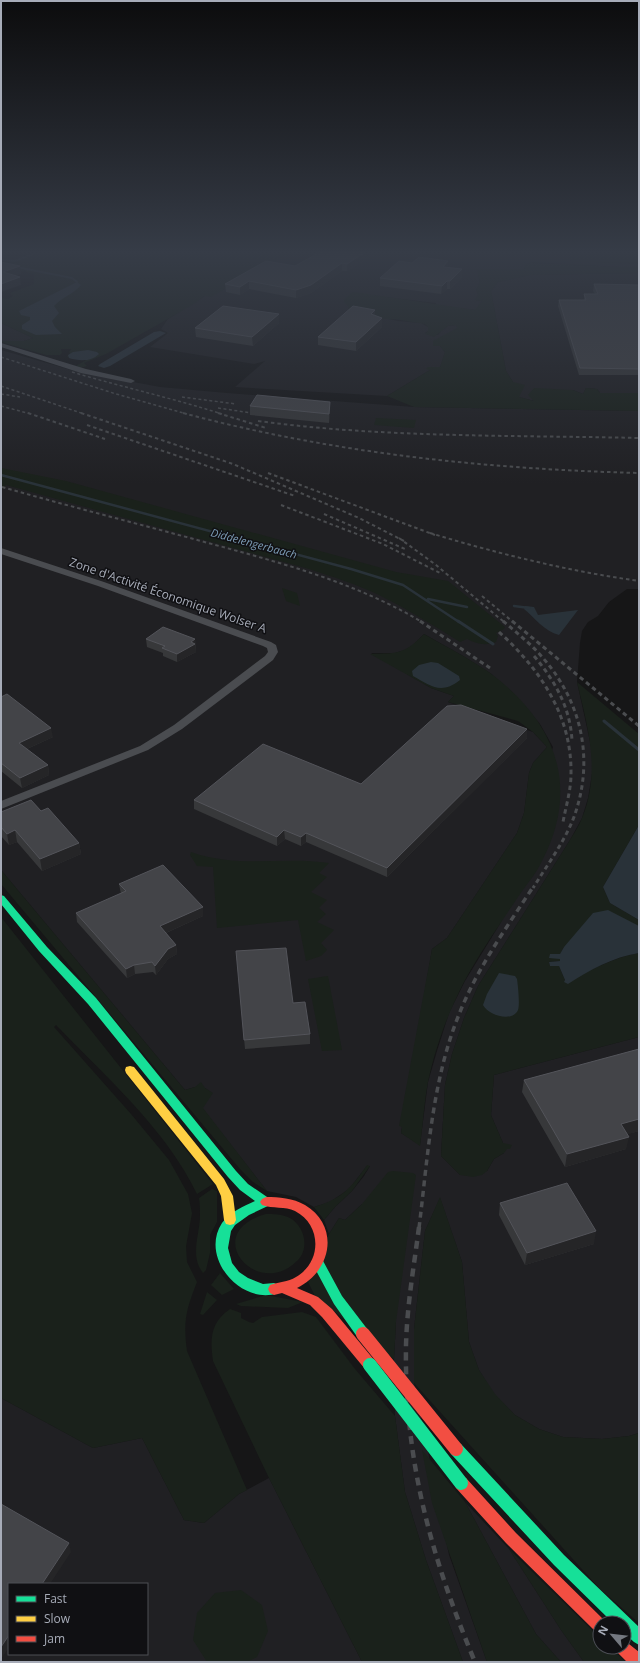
<svg xmlns="http://www.w3.org/2000/svg" width="640" height="1663" font-family="'Open Sans',sans-serif">
<style>
.built{fill:#202023;fill-rule:evenodd}
.green{fill:#1a211b}
.water{fill:#293239}
.lines{fill:none;stroke-linecap:round;stroke-linejoin:round}
.stream-far2{stroke:#293239;stroke-width:2}
.stream-far1{stroke:#293239;stroke-width:2.5}
.stream{stroke:#293239;stroke-width:3}
.street{fill:#4a4c50;fill-rule:evenodd}
.fast{fill:#16e098;fill-rule:evenodd}
.slow{fill:#ffcf43;fill-rule:evenodd}
.jam{fill:#f24e42;fill-rule:evenodd}
.rail-far4{stroke:#4a4c4f;stroke-width:1.5;stroke-dasharray:3 2.5;stroke-linecap:butt}
.rail-far3{stroke:#4a4c4f;stroke-width:2;stroke-dasharray:3.5 3;stroke-linecap:butt}
.rail-far2{stroke:#4a4c4f;stroke-width:3;stroke-dasharray:4.5 3.5;stroke-linecap:butt}
.rail-far1{stroke:#4a4c4f;stroke-width:3.5;stroke-dasharray:6 4.5;stroke-linecap:butt}
.rail{stroke:#4a4c4f;stroke-width:4.5;stroke-dasharray:8 6;stroke-linecap:butt}
.fast-bridge{stroke:#16e098;stroke-width:14}
.jam-bridge{stroke:#f24e42;stroke-width:14}
.wall{fill:#37383a}
.shaded-wall{fill:#252527}
.building{fill:#434448;stroke:#53545a}
.labels{text-anchor:middle;dominant-baseline:central;stroke-width:3;stroke-linejoin:round;paint-order:stroke}
.far-water-label{font-size:11px;font-style:italic;fill:#7c9bb4;stroke:#101013}
.street-label{font-size:12px;fill:#a7acb8;stroke:#101013}
</style>
<rect width="100%" height="100%" fill="#161617"/>
<path class="built" d="M 292,251 L 570,251 L 571,261 L 639,264 L 639,268 L 532,262 L 526,264 L 524,269 L 477,269 L 480,283 L 476,290 L 478,294 L 476,300 L 482,301 L 476,310 L 436,305 L 436,303 L 351,293 L 348,305 L 349,307 L 348,310 L 398,321 L 421,323 L 428,327 L 428,331 L 425,333 L 438,335 L 441,331 L 448,326 L 456,325 L 458,328 L 440,346 L 445,352 L 440,368 L 430,370 L 387,396 L 235,387 L 265,361 L 254,364 L 150,347 L 168,333 L 161,329 L 168,319 L 205,296 Z
M 639,273 L 639,393 L 600,393 L 597,389 L 586,388 L 583,394 L 573,390 L 535,401 L 518,397 L 513,382 L 506,371 L 491,291 L 498,282 L 530,275 Z
M 1,323 L 33,338 L 24,341 L 1,341 Z
M 1,350 L 75,371 L 160,387 L 227,393 L 414,407 L 639,411 L 639,589 L 627,589 L 609,602 L 598,616 L 588,622 L 582,631 L 580,643 L 577,682 L 592,751 L 592,774 L 588,798 L 582,818 L 570,840 L 478,986 L 464,1018 L 452,1054 L 445,1085 L 441,1156 L 460,1175 L 487,1171 L 494,1159 L 504,1153 L 503,1143 L 491,1115 L 494,1075 L 639,1037 L 639,1433 L 629,1436 L 602,1439 L 563,1437 L 539,1429 L 515,1415 L 494,1394 L 479,1370 L 469,1342 L 462,1262 L 440,1198 L 425,1231 L 414,1329 L 414,1383 L 449,1555 L 487,1662 L 463,1662 L 426,1560 L 405,1492 L 395,1416 L 394,1359 L 396,1322 L 362,1204 L 345,1220 L 339,1218 L 329,1234 L 324,1220 L 335,1207 L 352,1191 L 364,1176 L 370,1166 L 367,1166 L 349,1189 L 330,1202 L 314,1207 L 296,1197 L 267,1191 L 202,1108 L 212,1093 L 205,1088 L 195,1087 L 185,1090 L 1,870 ZM 424,634 L 463,656 L 490,673 L 512,692 L 540,724 L 553,747 L 501,922 L 465,981 L 449,1013 L 437,1051 L 428,1082 L 420,1145 L 401,1133 L 432,949 L 447,938 L 517,833 L 524,813 L 529,773 L 533,763 L 547,747 L 533,732 L 448,702 L 454,696 L 431,688 L 371,653 L 395,653 L 405,650 L 412,646 Z
M 1,1398 L 93,1448 L 142,1438 L 184,1520 L 204,1523 L 239,1494 L 269,1478 L 362,1662 L 1,1662 ZM 9,1584 L 147,1584 L 147,1654 L 9,1654 Z
M 465,1502 L 509,1549 L 561,1630 L 584,1662 L 561,1662 L 536,1634 Z"/>
<path class="green" d="M 37,251 L 292,251 L 211,297 L 204,296 L 194,304 L 106,354 L 84,363 L 87,366 L 81,368 L 76,366 L 86,360 L 67,357 L 70,353 L 69,352 L 71,349 L 61,349 L 62,353 L 60,355 L 46,355 L 1,342 L 1,341 L 24,341 L 33,338 L 1,323 L 1,298 L 8,299 L 13,296 L 10,293 L 34,284 L 34,274 L 1,266 L 1,263 L 11,262 L 1,261 L 1,259 L 14,260 Z
M 570,251 L 639,251 L 639,264 L 571,261 Z
M 531,263 L 639,268 L 639,273 L 530,275 L 498,282 L 491,291 L 506,371 L 513,382 L 525,385 L 519,397 L 534,401 L 528,395 L 534,388 L 573,390 L 583,394 L 586,388 L 597,389 L 600,393 L 639,393 L 639,411 L 414,407 L 387,396 L 430,370 L 426,369 L 428,367 L 440,367 L 445,352 L 440,346 L 433,346 L 433,341 L 457,328 L 456,325 L 448,326 L 434,337 L 425,334 L 428,331 L 428,327 L 425,324 L 394,319 C 390,321 355,313 348,310 L 349,307 L 344,302 L 344,300 L 351,293 L 354,292 L 475,310 L 482,301 L 475,300 L 478,294 L 476,290 L 480,283 L 477,269 L 524,269 L 526,264 Z
M 376,418 L 416,420 L 414,428 L 374,425 Z
M 1,468 L 66,481 L 396,572 L 448,581 L 505,627 L 504,629 L 496,633 L 498,636 L 496,642 C 484,646 478,644 467,639 L 460,642 C 433,625 407,609 379,595 C 356,584 333,577 309,569 L 6,485 L 1,490 Z
M 282,588 L 297,593 L 300,606 L 286,601 Z
M 424,634 C 446,647 469,658 490,673 C 555,721 581,786 542,861 C 536,874 526,885 518,897 C 500,924 480,952 464,982 C 448,1013 435,1048 428,1082 C 424,1103 423,1125 420,1146 L 401,1133 L 402,1127 L 399,1126 L 432,949 L 447,938 L 517,833 L 524,813 L 529,773 L 533,763 L 547,747 L 533,732 L 518,721 L 448,702 L 454,696 L 431,688 L 370,654 C 397,653 404,655 424,634 Z
M 577,682 L 639,734 L 639,825 L 603,887 L 610,903 L 639,920 L 639,926 L 637,925 L 564,947 L 560,955 L 560,961 L 549,962 L 550,966 L 559,966 L 565,980 C 590,972 613,957 639,953 L 639,1037 L 494,1075 L 491,1115 L 503,1143 L 512,1145 L 510,1149 L 507,1149 L 504,1153 L 494,1159 L 487,1171 L 482,1175 L 473,1177 L 460,1175 L 441,1156 L 445,1085 L 452,1054 L 464,1018 L 478,986 L 570,840 C 574,833 579,826 582,818 C 601,772 588,728 577,682 Z
M 191,852 C 239,869 282,856 329,863 L 319,873 L 327,877 L 311,892 L 327,900 L 319,908 L 326,914 L 317,922 L 334,930 L 321,943 L 327,950 L 321,956 L 306,961 L 298,920 L 217,928 L 213,867 L 197,866 L 190,855 Z
M 1,870 L 185,1090 L 195,1087 L 201,1082 L 205,1088 L 213,1093 L 203,1108 L 267,1191 L 253,1182 L 240,1169 L 1,884 Z
M 1,917 L 213,1184 L 197,1194 C 166,1129 105,1076 56,1025 L 54,1027 L 131,1114 L 169,1160 L 188,1194 L 192,1213 L 186,1246 L 187,1262 L 197,1282 C 186,1310 183,1321 187,1351 L 247,1490 L 239,1494 L 204,1523 L 184,1520 L 142,1438 L 93,1448 L 1,1398 Z
M 328,976 L 342,1050 L 322,1051 L 308,979 Z
M 367,1165 L 370,1166 L 352,1191 L 335,1207 L 324,1220 L 314,1207 C 342,1199 351,1188 367,1165 Z
M 393,1171 L 413,1173 L 416,1175 L 396,1322 L 394,1359 L 315,1296 L 308,1282 L 329,1234 L 339,1218 L 345,1220 L 362,1204 L 388,1172 Z
M 212,1189 L 217,1191 L 217,1222 L 210,1235 L 210,1253 L 206,1270 L 203,1273 C 190,1256 199,1237 200,1217 C 200,1211 200,1204 199,1198 Z
M 440,1197 L 462,1262 L 469,1342 L 479,1370 L 495,1394 L 515,1415 L 539,1429 L 563,1437 L 602,1439 L 629,1436 L 639,1433 L 639,1623 L 599,1588 L 414,1383 L 414,1329 L 425,1231 Z
M 266,1214 C 274,1214 282,1214 290,1218 C 304,1226 310,1247 298,1260 C 258,1302 198,1233 266,1214 Z
M 220,1273 L 234,1289 L 222,1295 L 211,1285 Z
M 207,1292 L 217,1300 L 203,1315 L 200,1314 Z
M 266,1295 L 303,1302 L 288,1308 L 241,1306 L 236,1304 Z
M 230,1309 L 241,1313 L 241,1318 L 249,1322 L 253,1323 L 262,1317 L 302,1312 L 316,1317 L 355,1369 L 395,1416 L 405,1492 L 426,1560 L 463,1662 L 362,1662 L 269,1478 L 213,1361 C 210,1339 210,1323 230,1309 Z
M 422,1450 L 465,1502 L 536,1634 L 561,1662 L 487,1662 L 432,1503 Z
M 509,1549 L 600,1638 L 600,1647 L 610,1647 L 626,1662 L 584,1662 L 561,1630 Z
M 241,1590 L 262,1605 L 268,1631 L 257,1657 L 247,1662 L 207,1662 L 193,1640 L 197,1613 L 215,1593 Z"/>
<path class="water" d="M 77,282 L 81,285 C 74,294 62,297 54,306 L 59,313 L 52,321 L 55,327 L 62,334 L 36,335 L 22,329 L 22,325 L 30,320 L 30,317 L 21,315 L 19,311 Z
M 160,331 L 166,333 L 110,366 L 104,368 L 98,366 L 100,364 L 154,332 Z
M 88,350 L 97,352 L 99,354 C 91,362 79,361 69,358 L 68,355 L 73,352 Z
M 525,606 L 534,607 L 538,615 L 578,610 L 559,635 C 545,632 534,617 524,609 Z
M 431,662 L 438,663 L 459,676 L 460,680 C 441,695 431,686 413,676 L 412,671 L 419,665 Z
M 639,825 L 639,920 L 610,903 L 603,887 Z
M 608,910 L 639,926 L 639,953 C 613,957 590,970 568,984 L 564,982 L 565,980 L 559,966 L 550,966 L 549,962 L 560,961 L 560,959 L 549,958 L 550,954 L 560,954 L 564,947 L 593,913 Z
M 499,973 L 515,976 L 517,979 C 518,986 520,1004 518,1010 C 512,1023 488,1015 483,1005 L 487,994 Z"/>
<g class="lines">
<path class="stream-far2" d="M 1,260 L 15,261 L 41,251
M 16,267 L 72,278 L 77,282"/>
<path class="stream-far1" d="M 1,475 L 351,569 L 403,585 L 459,622
M 428,599 L 467,607
M 514,606 L 529,608"/>
<path class="stream" d="M 458,621 L 493,644
M 604,721 L 639,750"/>
<path class="street" d="M 1,343 L 86,369 L 131,379 L 135,381 L 131,383 L 81,373 L 1,347 Z
M 1,548 L 104,582 L 271,642 L 276,645 L 278,652 L 273,660 L 182,729 L 148,750 L 1,809 L 1,801 L 140,746 L 174,725 L 265,656 L 268,652 L 267,648 L 263,646 L 98,586 L 1,554 Z"/>
<path class="fast" d="M 1,895 L 4,896 L 47,947 L 96,998 L 236,1171 L 248,1184 L 270,1199 L 272,1202 L 270,1205 L 249,1215 L 235,1225 L 231,1231 L 228,1248 L 232,1263 L 239,1272 L 248,1278 L 263,1284 L 274,1283 L 278,1285 L 280,1289 L 278,1293 C 242,1306 199,1258 222,1223 C 230,1212 244,1206 255,1201 L 240,1190 L 228,1177 L 88,1004 L 39,951 L 1,904 Z
M 318,1258 L 322,1259 L 342,1296 L 368,1330 L 369,1334 L 368,1338 L 363,1340 L 358,1338 L 334,1304 L 312,1263 L 314,1259 Z
M 456,1442 L 461,1444 L 564,1555 L 639,1627 L 639,1645 L 634,1642 L 624,1633 L 624,1623 L 613,1623 L 554,1565 L 451,1454 L 449,1449 L 451,1444 Z"/>
<path class="slow" d="M 130,1066 L 134,1067 L 224,1179 L 233,1196 L 236,1220 L 234,1224 L 230,1225 L 226,1224 L 224,1220 L 221,1196 L 216,1185 L 126,1073 L 125,1070 L 126,1067 Z"/>
<path class="jam" d="M 266,1197 C 279,1197 293,1198 305,1205 C 340,1226 332,1271 297,1288 L 318,1297 L 332,1309 L 375,1361 L 377,1365 L 375,1369 L 370,1371 L 365,1369 L 322,1317 L 310,1305 L 282,1293 L 274,1295 L 270,1293 L 268,1289 L 270,1285 C 278,1282 288,1282 296,1277 C 322,1262 322,1225 295,1211 C 285,1206 273,1209 262,1205 L 260,1202 L 262,1199 Z
M 461,1476 L 466,1478 L 516,1533 L 605,1621 L 606,1623 L 600,1623 L 600,1634 L 595,1631 L 506,1543 L 456,1488 L 454,1483 L 456,1478 Z
M 624,1640 L 639,1652 L 639,1662 L 627,1662 L 617,1652 L 614,1647 L 624,1647 Z"/>
<path class="rail-far4" d="M 1,357 L 113,393 L 187,414
M 72,372 C 122,387 172,398 222,414
M 1,386 L 84,414
M 1,394 L 20,397
M 182,397 L 236,404
M 1,406 L 31,414
M 218,408 L 252,413"/>
<path class="rail-far3" d="M 28,413 L 105,439
M 81,413 L 233,464 L 359,518 L 404,541
M 183,413 C 332,453 485,469 639,473
M 218,413 L 266,428
M 258,421 C 384,438 512,435 639,438
M 87,425 L 295,496
M 268,473 L 435,535
M 2,487 C 68,506 135,523 201,541 C 277,562 353,581 422,622
M 281,505 L 383,544 L 442,574
M 324,514 L 405,549
M 430,533 C 499,554 568,571 639,581
M 399,538 L 436,565 L 504,622
M 482,596 L 513,622"/>
<path class="rail-far2" d="M 420,621 L 490,668
M 503,621 C 517,633 531,644 543,658 C 584,705 595,765 572,822 C 562,845 546,867 533,888
M 512,621 L 639,726
M 499,632 C 540,669 572,716 571,774 C 571,790 566,806 563,822
M 534,656 C 555,681 570,707 572,740"/>
<path class="rail-far1" d="M 419,1228 C 428,1156 432,1079 460,1012 C 478,967 507,927 533,887"/>
<path class="rail" d="M 419,1227 C 414,1266 407,1305 406,1345 C 404,1459 431,1557 475,1662"/>
<path class="fast-bridge" d="M 370,1365 L 461,1483"/>
<path class="jam-bridge" d="M 363,1334 L 456,1449"/>
</g>
<path class="wall" d="M 315,251 L 373,251 L 373,255 L 347,271 L 342,271 L 311,293 L 296,298 L 249,289 L 240,295 L 226,292 L 225,284 L 295,266 L 315,255 Z
M 448,261 L 448,267 L 462,269 L 462,277 L 450,289 L 447,289 L 441,294 L 380,286 L 380,278 L 412,263 Z
M 594,284 L 639,285 L 639,375 L 579,375 L 558,306 L 559,300 L 584,300 L 584,294 L 595,294 L 593,291 Z
M 279,314 L 279,323 L 253,346 L 196,337 L 195,328 Z
M 375,316 L 382,318 L 382,327 L 356,351 L 318,345 L 318,337 Z
M 250,406 L 330,412 L 329,423 L 250,415 Z
M 146,639 L 195,639 L 196,652 L 177,662 L 163,656 L 163,653 L 147,647 Z
M 1,697 L 53,737 L 27,749 L 48,765 L 49,775 L 22,788 L 1,771 Z
M 527,729 L 527,738 L 387,877 L 306,842 L 301,846 L 285,839 L 277,846 L 194,809 L 194,800 L 361,784 Z
M 41,811 L 79,843 L 81,854 L 42,871 L 17,842 L 9,845 L 1,836 L 1,812 Z
M 119,884 L 203,916 L 166,933 L 176,945 L 177,954 L 168,959 L 156,975 L 153,972 L 135,974 L 127,978 L 77,922 L 76,913 L 121,894 Z
M 236,951 L 293,1003 L 310,1034 L 310,1044 L 245,1049 Z
M 639,1049 L 639,1131 L 627,1134 L 626,1149 L 565,1167 L 522,1092 L 524,1080 Z
M 500,1203 L 594,1244 L 525,1265 L 499,1215 Z"/>
<path class="shaded-wall" d="M 367,251 L 373,251 L 373,255 L 347,271 L 347,264 Z
M 448,261 L 448,269 L 443,267 Z
M 342,263 L 342,271 L 311,293 L 296,298 L 296,290 Z
M 20,266 L 21,274 L 4,280 L 3,272 Z
M 462,269 L 462,277 L 450,289 L 450,281 Z
M 20,277 L 21,285 L 1,292 L 1,284 Z
M 249,281 L 249,289 L 240,295 L 240,287 Z
M 447,281 L 447,289 L 441,294 L 442,286 Z
M 375,310 L 375,318 L 371,314 Z
M 279,314 L 279,323 L 253,346 L 252,337 Z
M 382,318 L 382,327 L 356,351 L 356,342 Z
M 330,402 L 330,412 L 329,423 L 329,414 Z
M 195,639 L 196,652 L 177,662 L 177,654 L 191,642 Z
M 51,728 L 53,737 L 20,752 L 19,743 Z
M 527,729 L 527,738 L 387,877 L 387,868 Z
M 48,765 L 49,775 L 22,788 L 20,778 Z
M 15,830 L 17,842 L 9,845 L 7,834 Z
M 284,830 L 285,839 L 277,846 L 277,837 Z
M 306,833 L 306,842 L 301,846 L 301,837 Z
M 79,843 L 81,854 L 42,871 L 40,859 Z
M 203,907 L 203,916 L 161,935 L 160,926 Z
M 176,945 L 177,954 L 168,959 L 156,975 L 155,966 L 168,949 Z
M 134,965 L 135,974 L 127,978 L 126,969 Z
M 639,1119 L 639,1131 L 618,1137 L 621,1124 Z
M 629,1137 L 626,1149 L 565,1167 L 567,1154 Z
M 596,1231 L 594,1244 L 525,1265 L 527,1253 Z
M 69,1543 L 71,1552 L 50,1584 L 42,1584 Z
M 9,1635 L 9,1647 L 1,1659 L 1,1647 Z"/>
<path class="building" d="M 322,251 L 367,251 L 347,264 L 342,263 L 311,285 L 296,290 L 249,281 L 240,287 L 225,284 L 266,261 L 295,266 Z
M 419,257 L 448,261 L 443,267 L 462,269 L 450,281 L 447,281 L 442,286 L 380,278 L 399,261 L 412,263 Z
M 1,262 L 20,266 L 3,272 L 20,277 L 1,284 Z
M 594,284 L 639,285 L 639,369 L 580,368 L 559,300 L 586,300 L 584,294 L 598,294 Z
M 223,306 L 279,314 L 252,337 L 195,328 Z
M 353,306 L 375,310 L 371,314 L 382,318 L 356,342 L 318,337 Z
M 257,395 L 330,402 L 329,414 L 250,406 Z
M 163,627 L 195,639 L 191,642 L 195,644 L 177,654 L 162,648 L 165,646 L 146,639 Z
M 7,694 L 51,728 L 19,743 L 48,765 L 20,778 L 1,763 L 1,697 Z
M 461,705 L 527,729 L 387,868 L 306,833 L 301,837 L 284,830 L 277,837 L 194,800 L 263,744 L 361,784 L 447,706 Z
M 31,800 L 41,811 L 48,808 L 79,843 L 40,859 L 15,830 L 7,834 L 1,827 L 1,812 Z
M 163,865 L 203,907 L 160,926 L 176,945 L 168,949 L 155,966 L 152,962 L 134,965 L 126,969 L 76,913 L 126,891 L 119,884 Z
M 286,948 L 293,1003 L 305,1002 L 310,1034 L 244,1040 L 236,951 Z
M 639,1049 L 639,1119 L 621,1124 L 629,1137 L 567,1154 L 524,1080 Z
M 567,1183 L 596,1231 L 527,1253 L 500,1203 Z
M 1,1504 L 69,1543 L 42,1584 L 9,1584 L 9,1635 L 1,1647 Z"/>
<linearGradient id="sky" x2="0" y2="1"><stop stop-color="#0c0c0d"/><stop offset="0.52" stop-color="#363c47"/><stop offset="1" stop-color="#363c47" stop-opacity="0"/></linearGradient>
<rect width="640" height="484" fill="url(#sky)"/>
<g class="labels">
<g class="far-water-label">
<text transform="translate(254 543) rotate(15)">Diddelengerbaach</text>
</g>
<g class="street-label">
<text transform="translate(168 595) rotate(19)">Zone d'Activité Économique Wolser A</text>
</g>
</g>
<rect width="640" height="1663" fill="none" stroke="#a7acb8" stroke-width="4"/>
<rect x="8" y="1583" width="140" height="72" fill="#101013" stroke="#4c4e55"/>
<rect x="16" y="1596" width="20" height="6" fill="#16e098" stroke="#4c4e55"/>
<text x="44" y="1603" font-size="12" fill="#a7acb8">Fast</text>
<rect x="16" y="1616" width="20" height="6" fill="#ffcf43" stroke="#4c4e55"/>
<text x="44" y="1623" font-size="12" fill="#a7acb8">Slow</text>
<rect x="16" y="1636" width="20" height="6" fill="#f24e42" stroke="#4c4e55"/>
<text x="44" y="1643" font-size="12" fill="#a7acb8">Jam</text>
<g transform="translate(612 1635) rotate(298)"><circle r="19" fill="#101013" stroke="#4c4e55"/>
<path d="M0-3L7 15L0 10L-7 15Z" fill="#747880"/>
<text y="-6" font-size="11" font-weight="bold" text-anchor="middle" fill="#a7acb8">N</text>
</g>
</svg>
